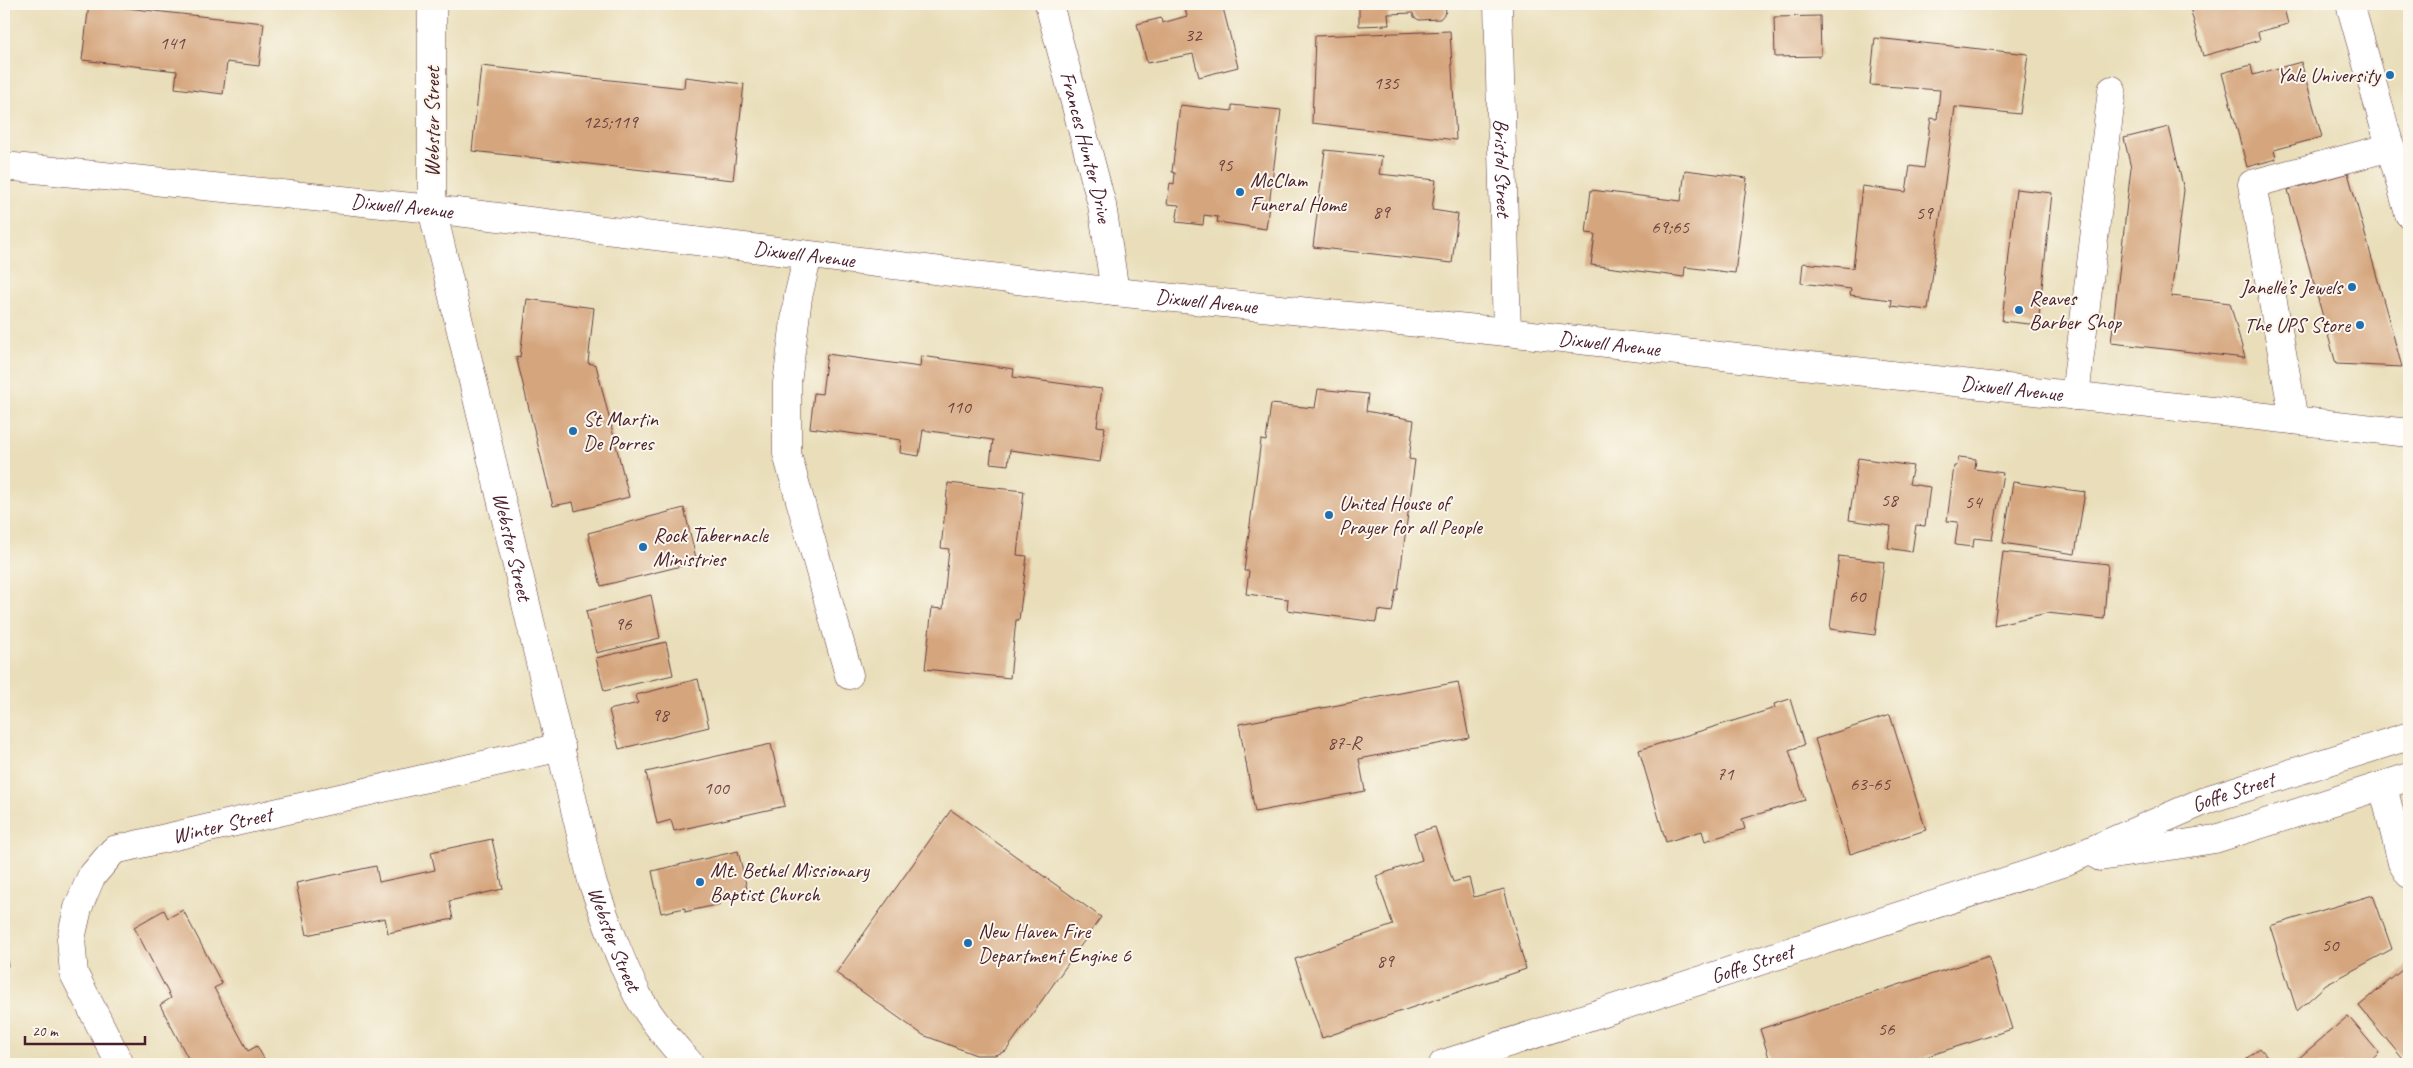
<svg xmlns="http://www.w3.org/2000/svg" width="2413" height="1068" font-family="Caveat,sans-serif">
<style>
.building{fill:#d5a67e}
.lines{fill:none;stroke-linecap:round;stroke-linejoin:round}
.minor-casing{stroke:#623c40;stroke-width:29}
.major-casing{stroke:#623c40;stroke-width:29}
.minor{stroke:#fff;stroke-width:28}
.major{stroke:#fff;stroke-width:28}
.poi-dot{fill:#1f6fb2;stroke:#fbf7ec;stroke-width:2}
.labels{text-anchor:middle;dominant-baseline:central;stroke-width:4;stroke-linejoin:round;paint-order:stroke}
.number-label{font-size:19px;fill:#6d4140}
.poi-label{font-size:21px;fill:#4a1f2b;stroke:#fbf7ec;text-anchor:start}
.street-label{font-size:21px;fill:#4a1f2b;stroke:#fbf7ec}
</style>
<rect width="100%" height="100%" fill="#fbf7ec"/>
<filter id="ink" filterUnits="userSpaceOnUse"><feTurbulence type="fractalNoise" baseFrequency=".02" numOctaves="2"/><feDisplacementMap in="SourceGraphic" scale="10" xChannelSelector="R" yChannelSelector="G"/><feConvolveMatrix kernelMatrix="1 2 1 2 8 2 1 2 1" color-interpolation-filters="sRGB"/></filter>
<filter id="wash" filterUnits="userSpaceOnUse"><feTurbulence type="fractalNoise" baseFrequency=".0096" numOctaves="4" result="noise"/><feDisplacementMap in="SourceGraphic" scale="20" xChannelSelector="R" yChannelSelector="G"/><feGaussianBlur stdDeviation="1.12" result="paint"/><feColorMatrix in="noise" values="0 0 0 0 0 0 0 0 0 0 0 0 0 0 0 0 0 1.4 0 .05"/><feComposite in="paint" operator="in"/></filter>
<g filter="url(#wash)">
<rect width="100%" height="100%" fill="#e9deb9"/>
<g id="blocks">
<path class="building" d="M 89,4 L 264,23 L 259,66 L 227,62 L 223,94 L 175,88 L 177,71 L 82,60 Z
M 1184,4 L 1222,4 L 1238,67 L 1199,77 L 1193,54 L 1147,63 L 1137,24 L 1161,18 L 1162,23 L 1187,16 Z
M 1315,4 L 1334,4 L 1335,5 L 1316,6 Z
M 1359,4 L 1445,4 L 1446,12 L 1440,19 L 1419,20 L 1414,17 L 1413,13 L 1388,14 L 1389,25 L 1359,26 Z
M 2189,4 L 2283,4 L 2288,24 L 2258,32 L 2260,40 L 2203,56 Z
M 1820,16 L 1821,56 L 1775,57 L 1774,17 Z
M 1450,31 L 1456,140 L 1312,123 L 1315,36 Z
M 1875,38 L 2028,54 L 2020,114 L 1955,107 L 1928,310 L 1891,306 L 1892,300 L 1850,295 L 1851,289 L 1801,283 L 1803,263 L 1853,268 L 1862,186 L 1906,192 L 1910,166 L 1924,168 L 1931,118 L 1937,119 L 1940,90 L 1870,85 Z
M 2301,62 L 2322,137 L 2274,150 L 2276,159 L 2247,167 L 2222,73 L 2251,65 L 2253,75 Z
M 481,66 L 684,88 L 685,77 L 744,84 L 733,180 L 472,151 Z
M 1180,105 L 1232,111 L 1232,105 L 1281,110 L 1266,229 L 1217,222 L 1218,217 L 1204,215 L 1203,225 L 1176,222 L 1179,205 L 1167,204 L 1170,183 L 1174,184 L 1175,173 L 1172,172 Z
M 2169,127 L 2184,190 L 2171,296 L 2230,303 L 2245,358 L 2111,343 L 2131,168 L 2124,138 Z
M 1325,150 L 1382,156 L 1379,174 L 1436,180 L 1432,210 L 1458,214 L 1452,263 L 1313,247 Z
M 1685,170 L 1747,178 L 1735,273 L 1685,267 L 1684,277 L 1591,265 L 1595,234 L 1586,233 L 1591,190 L 1681,201 Z
M 2348,173 L 2402,367 L 2336,364 L 2288,190 Z
M 2016,189 L 2052,193 L 2038,325 L 2002,321 Z
M 527,299 L 594,308 L 588,363 L 596,365 L 629,497 L 575,511 L 573,502 L 553,506 L 516,356 L 520,357 Z
M 827,354 L 920,367 L 921,356 L 1014,369 L 1013,377 L 1102,389 L 1097,426 L 1105,427 L 1100,462 L 1010,450 L 1008,465 L 990,463 L 993,440 L 923,430 L 919,456 L 900,453 L 901,440 L 810,428 L 814,393 L 822,394 Z
M 1318,389 L 1368,394 L 1366,411 L 1414,420 L 1409,459 L 1415,460 L 1398,590 L 1396,590 L 1392,612 L 1378,610 L 1376,622 L 1287,610 L 1288,599 L 1246,594 L 1249,571 L 1244,571 L 1261,440 L 1266,441 L 1271,404 L 1315,408 Z
M 1959,457 L 1976,459 L 1975,469 L 2003,473 L 1992,540 L 1974,538 L 1973,547 L 1955,545 L 1958,522 L 1947,521 L 1954,466 L 1957,466 Z
M 1858,458 L 1913,466 L 1909,484 L 1930,487 L 1925,526 L 1916,525 L 1912,552 L 1888,548 L 1891,526 L 1849,520 Z
M 2013,482 L 2085,492 L 2075,554 L 2003,543 Z
M 948,483 L 1024,491 L 1017,555 L 1027,556 L 1019,620 L 1016,620 L 1010,678 L 925,669 L 932,608 L 943,609 L 949,549 L 941,548 Z
M 684,508 L 697,562 L 601,586 L 588,533 Z
M 2003,552 L 2108,564 L 2104,619 L 2047,613 L 1994,625 Z
M 1839,556 L 1884,562 L 1875,635 L 1830,629 Z
M 651,595 L 660,638 L 596,653 L 586,611 Z
M 666,642 L 673,675 L 604,691 L 596,658 Z
M 698,679 L 709,727 L 619,749 L 609,710 L 638,703 L 636,695 Z
M 1458,682 L 1469,738 L 1359,759 L 1365,791 L 1255,812 L 1239,724 Z
M 1790,699 L 1804,745 L 1789,750 L 1805,800 L 1742,819 L 1745,829 L 1705,841 L 1702,831 L 1666,842 L 1639,750 L 1775,708 L 1774,704 Z
M 1890,715 L 1926,830 L 1850,854 L 1815,739 Z
M 771,744 L 785,806 L 674,831 L 671,820 L 657,824 L 646,772 Z
M 951,810 L 1101,917 L 1006,1051 L 995,1055 L 976,1055 L 923,1035 L 836,973 Z
M 1435,827 L 1453,882 L 1469,878 L 1474,897 L 1504,889 L 1526,969 L 1322,1038 L 1295,959 L 1393,925 L 1376,876 L 1422,860 L 1414,833 Z
M 492,839 L 503,889 L 449,901 L 453,919 L 388,933 L 385,918 L 307,935 L 296,883 L 376,866 L 379,882 L 435,870 L 431,852 Z
M 738,851 L 748,893 L 719,900 L 720,904 L 685,912 L 685,908 L 661,913 L 652,871 Z
M 2373,895 L 2392,949 L 2326,985 L 2297,1011 L 2270,926 Z
M 164,910 L 168,918 L 183,910 L 222,984 L 214,988 L 248,1051 L 257,1046 L 267,1064 L 191,1064 L 160,1005 L 171,998 L 134,927 Z
M 4,950 L 8,966 L 4,967 Z
M 1989,956 L 2012,1029 L 1903,1064 L 1771,1064 L 1760,1029 Z
M 2409,964 L 2409,1064 L 2407,1064 L 2359,1006 Z
M 2348,1016 L 2379,1053 L 2368,1063 L 2370,1064 L 2292,1064 Z
M 4,1031 L 8,1050 L 4,1051 Z
M 2260,1048 L 2274,1064 L 2241,1064 Z"/>
</g>
</g>
<g filter="url(#ink)">
<use href="#blocks" fill-opacity="0" stroke="#623c40" stroke-width="1"/>
<g class="lines">
<g class="minor-casing">
<g id="minor">
<path id="s1" d="M 432,4 L 432,209 L 592,881 C 606,920 619,959 638,996 C 652,1021 671,1043 690,1064"/>
<path id="s2" d="M 1049,4 L 1102,205 L 1115,292"/>
<path id="s3" d="M 1498,4 L 1507,332"/>
<path d="M 2350,4 L 2409,214"/>
<path d="M 808,255 L 798,297 L 787,383 L 787,454 L 849,675"/>
<path d="M 2075,396 L 2112,90"/>
<path d="M 2294,420 L 2252,184 L 2391,147"/>
<path d="M 2383,786 L 2402,863 L 2409,874"/>
<path id="s4" d="M 120,1064 L 74,974 L 71,939 L 78,908 L 91,877 L 114,850 L 561,747"/>
</g>
</g>
<g class="major-casing">
<g id="major">
<path id="s5" d="M 4,166 L 432,209 L 1115,292 L 1507,332 L 2409,433"/>
<path d="M 2100,857 L 2215,839 L 2409,777"/>
<path id="s6" d="M 1443,1064 L 2062,863 L 2209,799 L 2409,736"/>
</g>
</g>
<use href="#minor" class="minor"/>
<use href="#major" class="major"/>
</g>
</g>
<g class="poi-dot">
<circle cx="2390" cy="75" r="5"/>
<circle cx="1240" cy="192" r="5"/>
<circle cx="2352" cy="287" r="5"/>
<circle cx="2019" cy="310" r="5"/>
<circle cx="2360" cy="325" r="5"/>
<circle cx="573" cy="431" r="5"/>
<circle cx="1329" cy="515" r="5"/>
<circle cx="643" cy="547" r="5"/>
<circle cx="700" cy="882" r="5"/>
<circle cx="968" cy="943" r="5"/>
</g>
<g class="labels">
<g class="number-label">
<text x="1193" y="35">32</text>
<text x="172" y="43">141</text>
<text x="1386" y="83">135</text>
<text x="610" y="122">125;119</text>
<text x="1224" y="165">95</text>
<text x="1381" y="212">89</text>
<text x="1924" y="213">59</text>
<text x="1670" y="227">69;65</text>
<text x="958" y="407">110</text>
<text x="1889" y="500">58</text>
<text x="1973" y="502">54</text>
<text x="1857" y="596">60</text>
<text x="623" y="624">96</text>
<text x="660" y="715">98</text>
<text x="1344" y="743">87-R</text>
<text x="1725" y="774">71</text>
<text x="1870" y="784">63-65</text>
<text x="716" y="788">100</text>
<text x="2330" y="945">50</text>
<text x="1385" y="961">89</text>
<text x="1886" y="1029">56</text>
</g>
<g class="poi-label">
<text x="2380" y="75" text-anchor="end">Yale University</text>
<text x="1250" y="180">McClam<tspan x="1250" dy="24">Funeral Home</tspan></text>
<text x="2342" y="287" text-anchor="end">Janelle’s Jewels</text>
<text x="2029" y="298">Reaves<tspan x="2029" dy="24">Barber Shop</tspan></text>
<text x="2350" y="325" text-anchor="end">The UPS Store</text>
<text x="583" y="419">St Martin<tspan x="583" dy="24">De Porres</tspan></text>
<text x="1339" y="503">United House of<tspan x="1339" dy="24">Prayer for all People</tspan></text>
<text x="653" y="535">Rock Tabernacle<tspan x="653" dy="24">Ministries</tspan></text>
<text x="710" y="870">Mt. Bethel Missionary<tspan x="710" dy="24">Baptist Church</tspan></text>
<text x="978" y="931">New Haven Fire<tspan x="978" dy="24">Department Engine 6</tspan></text>
</g>
<g class="street-label">
<text transform="translate(432 122) rotate(-90)">Webster Street</text>
<text stroke="none"><textPath href="#s2" startOffset="148">Frances Hunter Drive</textPath></text>
<text stroke="none"><textPath href="#s3" startOffset="164">Bristol Street</textPath></text>
<text stroke="none"><textPath href="#s5" startOffset="400">Dixwell Avenue</textPath></text>
<text stroke="none"><textPath href="#s5" startOffset="805">Dixwell Avenue</textPath></text>
<text stroke="none"><textPath href="#s5" startOffset="1210">Dixwell Avenue</textPath></text>
<text stroke="none"><textPath href="#s5" startOffset="1615">Dixwell Avenue</textPath></text>
<text stroke="none"><textPath href="#s5" startOffset="2020">Dixwell Avenue</textPath></text>
<text stroke="none"><textPath href="#s1" startOffset="552">Webster Street</textPath></text>
<text stroke="none"><textPath href="#s6" startOffset="836">Goffe Street</textPath></text>
<text stroke="none"><textPath href="#s4" startOffset="348">Winter Street</textPath></text>
<text stroke="none"><textPath href="#s1" startOffset="958">Webster Street</textPath></text>
<text stroke="none"><textPath href="#s6" startOffset="325">Goffe Street</textPath></text>
</g>
</g>
<rect width="2413" height="1068" fill="none" stroke="#fbf7ec" stroke-width="20"/>
<path d="M25 1036v8h120v-8" fill="none" stroke="#4a1f2b" stroke-width="2.5"/>
<text x="32" y="1036" font-size="15" fill="#4a1f2b" stroke="#fbf7ec" stroke-width="4" paint-order="stroke">20 m</text>
</svg>
